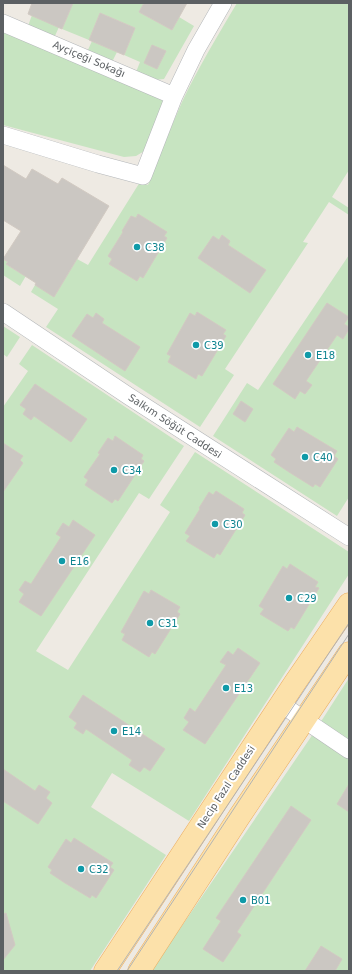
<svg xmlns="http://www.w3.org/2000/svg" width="352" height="974" font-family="'DejaVu Sans',sans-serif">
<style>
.green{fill:#c7e4c1}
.building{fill:#cbc7c2;stroke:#d2cac2}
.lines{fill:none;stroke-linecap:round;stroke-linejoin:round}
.minor-casing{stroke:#b4b7ba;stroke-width:18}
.major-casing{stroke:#ecac5e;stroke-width:23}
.minor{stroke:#fff;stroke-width:17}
.major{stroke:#fce1aa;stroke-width:22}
.tram{stroke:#b2b3b3;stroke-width:1}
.culture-dot{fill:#0f9aa8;stroke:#fff;stroke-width:1.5}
.labels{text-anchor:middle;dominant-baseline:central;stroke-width:4;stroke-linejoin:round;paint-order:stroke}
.street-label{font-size:10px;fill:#5c6063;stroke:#fff}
.culture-label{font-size:10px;fill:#0d838f;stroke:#fff;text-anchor:start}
</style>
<rect width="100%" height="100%" fill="#eeeae3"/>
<path class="green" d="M 73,3 L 144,3 L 139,12 L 172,30 L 179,17 L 194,26 L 164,79 L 154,80 L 136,72 L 140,62 L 124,55 L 135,28 L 100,13 L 89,40 L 62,29 Z
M 237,3 L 349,3 L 349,170 L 332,197 L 349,208 L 349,215 L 329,202 L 303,242 L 308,243 L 225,369 L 234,375 L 200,427 L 46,327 L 58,309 L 31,292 L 35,285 L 54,296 L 77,259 L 88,265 L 140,182 L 148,185 C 159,157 170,129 182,102 C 198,68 218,35 237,3 Z
M 32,15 L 59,27 L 54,38 L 28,26 Z
M 3,31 L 165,100 L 146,150 L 136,156 L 124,157 L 3,125 Z
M 92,41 L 117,52 L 112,62 L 87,52 Z
M 349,255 L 349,497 L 337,516 L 213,436 L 247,383 L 258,390 Z
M 3,259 L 8,262 L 6,264 L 20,273 L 22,271 L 27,274 L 20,286 L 3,275 Z
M 3,326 L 20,337 L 7,357 L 3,354 Z
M 32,345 L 184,446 L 149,499 L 139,493 L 36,651 L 68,670 L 170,512 L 160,505 L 195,452 L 349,552 L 349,574 L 189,821 L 112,773 L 91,807 L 166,855 L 90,971 L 3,971 L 3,407 L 28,371 L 19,364 Z
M 349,678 L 349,742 L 320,723 Z
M 313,734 L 349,758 L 349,971 L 151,971 Z"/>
<path class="building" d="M 32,3 L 73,3 L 62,29 L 28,14 Z
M 144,3 L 187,3 L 172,30 L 139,12 Z
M 100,13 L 135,28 L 124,55 L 89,40 Z
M 152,45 L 166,51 L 157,69 L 144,63 Z
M 3,165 L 26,179 L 32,169 L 58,184 L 62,178 L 109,206 L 54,297 L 35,285 L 36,283 L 6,264 L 8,262 L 3,259 L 21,231 L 3,220 Z
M 138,214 L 167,232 L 164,236 L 167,238 L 143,278 L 140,276 L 137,281 L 109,264 L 112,259 L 108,256 L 123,232 L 122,231 L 131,216 L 136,218 Z
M 222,235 L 230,241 L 228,245 L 266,270 L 250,293 L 198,258 L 213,236 L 219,240 Z
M 327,303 L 349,317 L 344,324 L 349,327 L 349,329 L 343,339 L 337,335 L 306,381 L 312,385 L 305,394 L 300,391 L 295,399 L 273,384 Z
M 197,312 L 226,330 L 223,334 L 226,336 L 202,376 L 198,374 L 196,379 L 168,362 L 171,356 L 167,354 L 190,313 L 195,316 Z
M 96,313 L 104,319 L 102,323 L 140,347 L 125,371 L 72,336 L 87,314 L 93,318 Z
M 35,384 L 87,419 L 71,442 L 34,416 L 31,420 L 23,414 L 26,409 L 20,405 Z
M 241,401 L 253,409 L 245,422 L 233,414 Z
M 297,427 L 337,451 L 334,456 L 338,459 L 320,487 L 315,484 L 313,487 L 289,472 L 274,462 L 276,459 L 271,455 L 289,428 L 294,432 Z
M 115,436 L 143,455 L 141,459 L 144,461 L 118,501 L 115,499 L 112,503 L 85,485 L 88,480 L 84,477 L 100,454 L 98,453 L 108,438 L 113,441 Z
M 3,443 L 23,456 L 20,460 L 23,463 L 3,492 Z
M 216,491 L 244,509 L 242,513 L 245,515 L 220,555 L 217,553 L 214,558 L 186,541 L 190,536 L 185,533 L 200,509 L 199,508 L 209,492 L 213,495 Z
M 73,520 L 95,535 L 41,616 L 19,602 L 24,594 L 19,590 L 25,581 L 31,584 L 61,537 L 56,534 L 63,523 L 69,527 Z
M 290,564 L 318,582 L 315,587 L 319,588 L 294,629 L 291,627 L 288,631 L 260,614 L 264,609 L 259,606 L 283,566 L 287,569 Z
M 151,590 L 180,607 L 177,612 L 180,614 L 155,654 L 152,652 L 149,657 L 122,640 L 125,634 L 121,632 L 144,591 L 149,594 Z
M 238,648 L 260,663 L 205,744 L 183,730 L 189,722 L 184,718 L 190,708 L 195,712 L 226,665 L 220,662 L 228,651 L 233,655 Z
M 83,695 L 165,749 L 150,771 L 144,767 L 140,772 L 129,765 L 132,760 L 86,729 L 83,734 L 74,728 L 77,723 L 69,717 Z
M 3,769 L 35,791 L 39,785 L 50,792 L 46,798 L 52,803 L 38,824 L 3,801 Z
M 349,784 L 349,812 L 337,804 Z
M 291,806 L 311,820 L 237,932 L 241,935 L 223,962 L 203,949 L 221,921 L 216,918 Z
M 74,838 L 113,863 L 110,867 L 114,870 L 96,898 L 92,895 L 90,898 L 65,883 L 50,873 L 52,870 L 48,867 L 66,839 L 71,843 Z
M 6,913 L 15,945 L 3,960 L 3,914 Z
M 321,946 L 342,959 L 335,971 L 305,971 Z"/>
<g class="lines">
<g class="minor-casing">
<path id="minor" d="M 3,23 L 174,96
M 3,135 L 98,164 L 143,176 L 174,96 L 196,50 L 223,3
M 3,312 L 130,397 L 349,537
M 281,704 L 349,750"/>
</g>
<g class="major-casing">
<path id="major" d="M 105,971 L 294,684 L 349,604
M 139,971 L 239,817 L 349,653"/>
</g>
<use href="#minor" class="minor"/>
<use href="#major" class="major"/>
<path class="tram" d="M 117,971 L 349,623
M 127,971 L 349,634"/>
</g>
<g class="culture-dot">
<circle cx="137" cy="247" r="4"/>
<circle cx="196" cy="345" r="4"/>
<circle cx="308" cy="355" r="4"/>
<circle cx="305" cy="457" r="4"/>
<circle cx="114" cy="470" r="4"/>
<circle cx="215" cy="524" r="4"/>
<circle cx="62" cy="561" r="4"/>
<circle cx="289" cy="598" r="4"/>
<circle cx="150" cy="623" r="4"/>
<circle cx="226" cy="688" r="4"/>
<circle cx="114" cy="731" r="4"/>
<circle cx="81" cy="869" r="4"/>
<circle cx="243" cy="900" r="4"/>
</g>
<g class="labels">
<g class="street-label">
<text transform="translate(89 59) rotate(23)">Ayçiçeği Sokağı</text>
<text transform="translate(175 426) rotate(33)">Salkım Söğüt Caddesi</text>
<text transform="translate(226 787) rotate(-57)">Necip Fazıl Caddesi</text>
</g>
<g class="culture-label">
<text x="145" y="247">C38</text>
<text x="204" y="345">C39</text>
<text x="316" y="355">E18</text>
<text x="313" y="457">C40</text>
<text x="122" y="470">C34</text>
<text x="223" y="524">C30</text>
<text x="70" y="561">E16</text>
<text x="297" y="598">C29</text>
<text x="158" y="623">C31</text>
<text x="234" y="688">E13</text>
<text x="122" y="731">E14</text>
<text x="89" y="869">C32</text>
<text x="251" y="900">B01</text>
</g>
</g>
<rect width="352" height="974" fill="none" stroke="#5c6063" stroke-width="8"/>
</svg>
